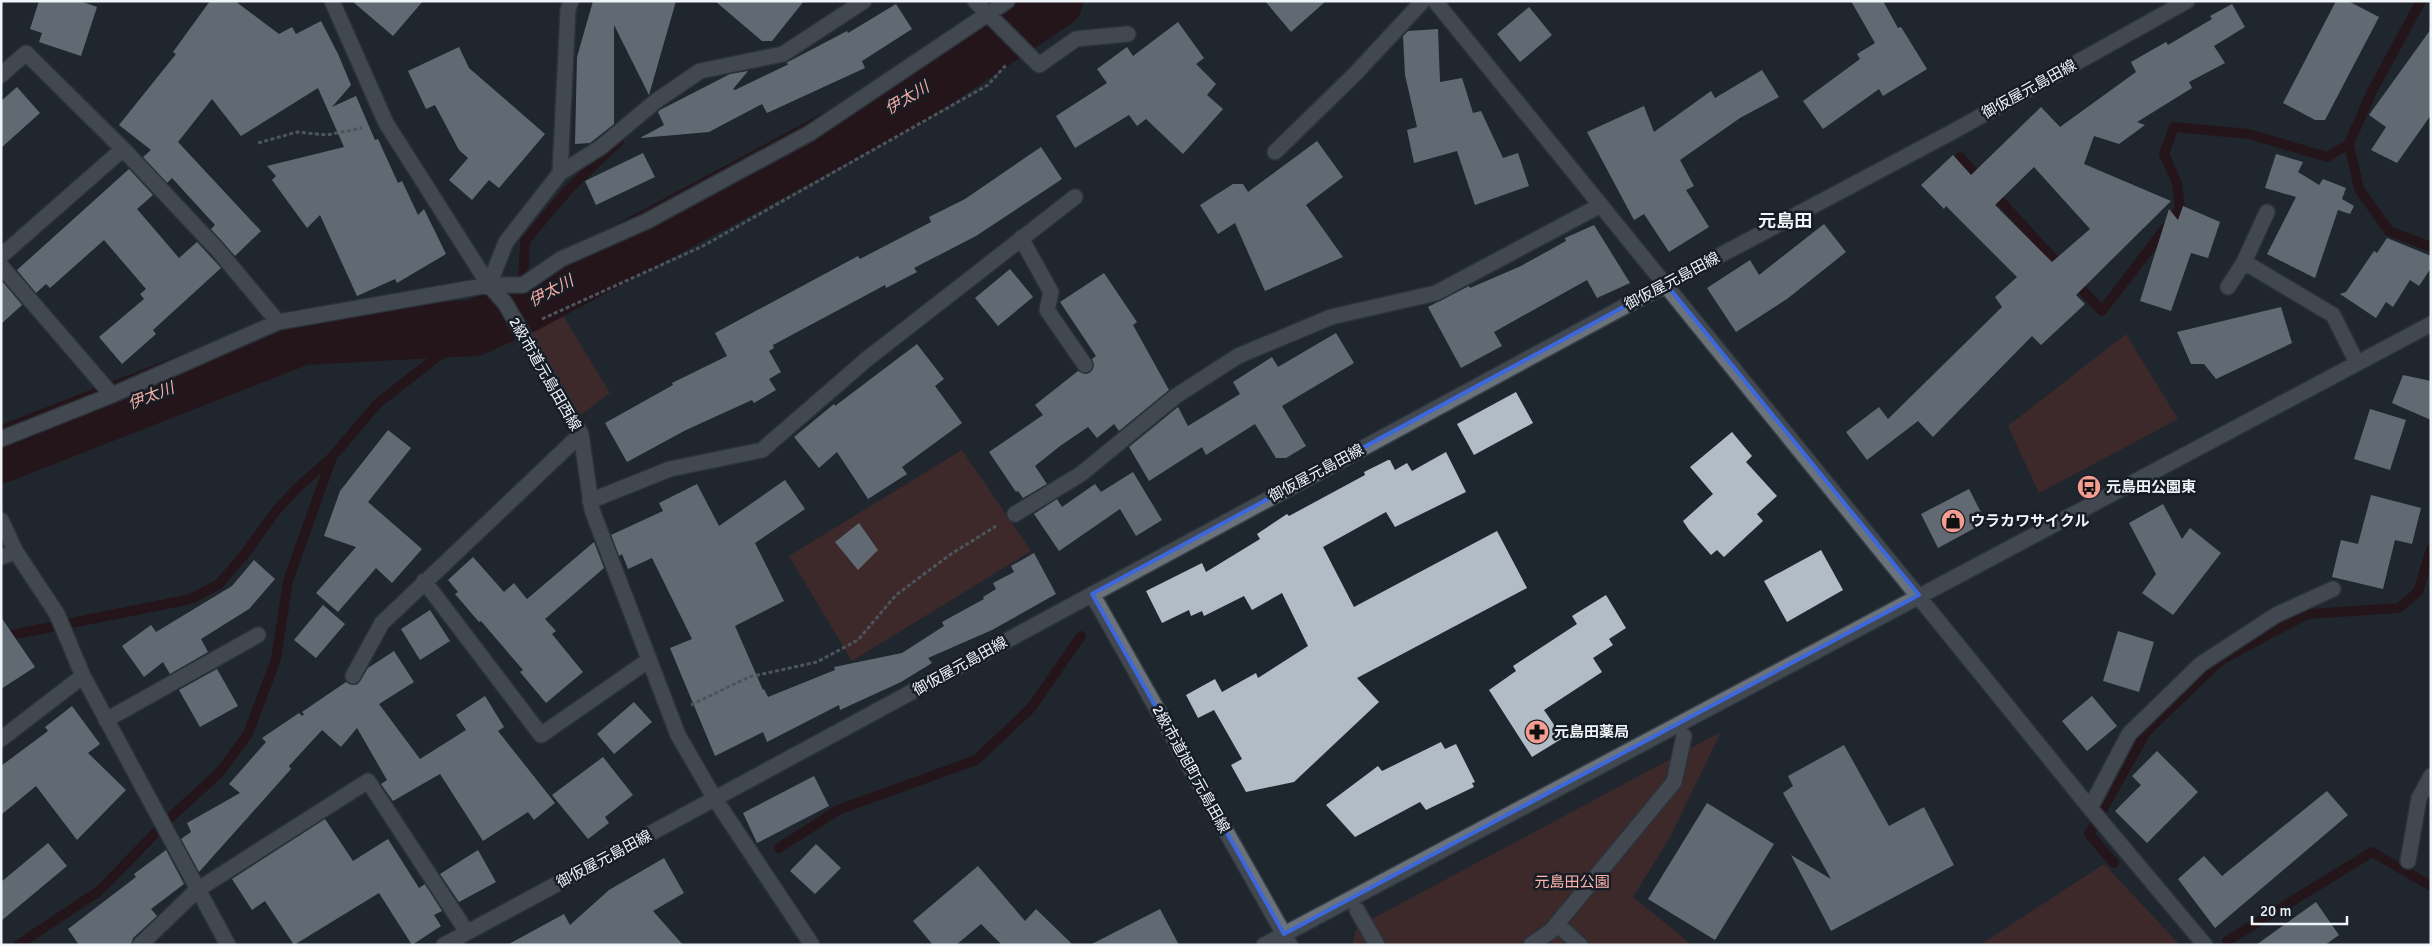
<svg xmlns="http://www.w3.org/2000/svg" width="2432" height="946" font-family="Signika,'Noto Sans JP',sans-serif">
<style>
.green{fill:#632b27}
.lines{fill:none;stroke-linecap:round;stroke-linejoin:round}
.stream{stroke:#2c0203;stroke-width:10}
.river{stroke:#2c0203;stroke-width:56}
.building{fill:#b2bcc6;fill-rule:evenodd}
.minor-casing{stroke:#3c4148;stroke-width:18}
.path{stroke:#868d93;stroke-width:3;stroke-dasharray:4 2.5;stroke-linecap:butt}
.minor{stroke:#6a727b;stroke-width:15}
.marked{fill:none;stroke:#3c67dd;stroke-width:4;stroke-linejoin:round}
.labels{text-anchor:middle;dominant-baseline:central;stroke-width:5;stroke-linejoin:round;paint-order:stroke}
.street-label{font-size:15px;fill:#eff4f9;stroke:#161d24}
.poi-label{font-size:15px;font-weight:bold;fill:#eff4f9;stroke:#161d24;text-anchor:start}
.park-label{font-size:15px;fill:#feb4ac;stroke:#161d24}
.water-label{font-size:16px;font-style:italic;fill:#f6aca4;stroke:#161d24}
.quarter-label{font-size:18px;font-weight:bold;fill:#eff4f9;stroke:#161d24}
</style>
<rect width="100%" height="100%" fill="#1f272e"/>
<path class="green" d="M 562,314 L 610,393 L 576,418 L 525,330 Z
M 2126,334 L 2178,419 L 2039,493 L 2008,426 Z
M 962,450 L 1031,551 L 852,661 L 789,556 Z
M 1721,732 L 1670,837 L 1633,897 L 1692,945 L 1352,945 L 1357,927 Z
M 2104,864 L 2180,945 L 1980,945 Z"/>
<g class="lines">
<path class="stream" d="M 2421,1 L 2372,91 L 2349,144 L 2359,189 L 2389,231 L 2431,247
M 1960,157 L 2063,269
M 2073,280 L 2102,311 L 2180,209 L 2177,183 L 2164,154 L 2174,127 L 2249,134 L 2327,157 L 2349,144
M 525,305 L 523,285 L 525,241 L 569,189 L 619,141
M 1,637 L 191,599 L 219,584 L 245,554 L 275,512 L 296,489 L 331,458
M 779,848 L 838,810 L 976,760 L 1031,708 L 1081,636
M 2114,863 L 2089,834 L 2146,732 L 2221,660 L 2307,614 L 2399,608 L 2418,592 L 2431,549
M 2227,941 L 2372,852 L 2431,886
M 18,945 L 99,891 L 172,816 L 220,772 L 248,734 L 276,659 L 288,581 L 332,457 L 377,404 L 474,328"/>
<path class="river" d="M 1,455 L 302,337 L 474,328 L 525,305 L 908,99 L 1055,1"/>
</g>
<path class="building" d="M 39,1 L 80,1 L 97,7 L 81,56 L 39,42 L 42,33 L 30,29 Z
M 210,1 L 235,1 L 279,34 L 292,27 L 296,34 L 321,21 L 338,54 L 351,85 L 332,107 L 356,96 L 375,140 L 378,139 L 398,183 L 402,181 L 418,215 L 424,209 L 446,254 L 397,283 L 395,279 L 357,296 L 320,215 L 307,228 L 272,180 L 276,176 L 267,166 L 344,147 L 318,88 L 241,136 L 212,99 L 178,142 L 261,231 L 235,256 L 211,229 L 215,225 L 172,178 L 167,183 L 143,157 L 151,150 L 119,125 L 176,54 L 173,52 Z
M 352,1 L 423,1 L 393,36 Z
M 593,1 L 676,1 L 649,95 L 614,25 L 614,124 L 590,143 L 575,144 L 577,57 Z
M 715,1 L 804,1 L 772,41 L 762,41 Z
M 1265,1 L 1326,1 L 1291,32 Z
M 1851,1 L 1883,1 L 1898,28 L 1901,27 L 1927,69 L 1883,96 L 1879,89 L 1823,129 L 1803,101 L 1860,59 L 1857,54 L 1875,43 Z
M 2336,1 L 2348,1 L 2379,17 L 2325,120 L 2315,120 L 2283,103 Z
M 896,4 L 912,29 L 862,61 L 865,68 L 767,113 L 762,104 L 709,132 L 640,138 L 664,125 L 658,112 L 660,110 L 730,74 L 748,71 L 733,89 L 735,90 L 789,64 L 786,63 L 847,31 L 848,33 Z
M 2232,4 L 2245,27 L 2214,46 L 2225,63 L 2189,82 L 2192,88 L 2137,122 L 2145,125 L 2119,144 L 2094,136 L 2084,164 L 2171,201 L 2076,295 L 2085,304 L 2041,345 L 2032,336 L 1933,437 L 1918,421 L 1867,460 L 1846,432 L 1879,407 L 1888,419 L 2002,307 L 1995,297 L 2017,277 L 1946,206 L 1944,209 L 1921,185 L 1953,155 L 1971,175 L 2041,107 L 2060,127 L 2136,72 L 2131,62 L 2166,42 L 2168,45 L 2212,19 L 2210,16 ZM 2034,167 L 2090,229 L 2052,262 L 1995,205 Z
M 1529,7 L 1552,35 L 1520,62 L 1497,34 Z
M 1178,22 L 1204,58 L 1196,64 L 1216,84 L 1207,95 L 1223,109 L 1183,154 L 1146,119 L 1137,126 L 1129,115 L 1075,148 L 1056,116 L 1107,83 L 1097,69 L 1127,47 L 1133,56 Z
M 1438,29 L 1440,82 L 1462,78 L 1473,113 L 1481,111 L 1503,158 L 1518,153 L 1529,186 L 1475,205 L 1457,151 L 1414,163 L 1407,130 L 1417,127 L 1405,75 L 1403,36 L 1408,31 Z
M 2431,29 L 2431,115 L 2397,163 L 2371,150 L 2386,127 L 2369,115 Z
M 459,47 L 469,68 L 545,134 L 499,188 L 489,180 L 472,200 L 449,180 L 468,158 L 459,150 L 435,105 L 426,109 L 408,71 Z
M 1762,70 L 1779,97 L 1740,118 L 1680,160 L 1694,186 L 1686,190 L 1709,227 L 1669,252 L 1644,214 L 1634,220 L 1587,132 L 1644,106 L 1654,132 L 1711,91 L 1715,98 Z
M 17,87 L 40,113 L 1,148 L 1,101 Z
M 1317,141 L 1343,177 L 1306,205 L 1343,257 L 1265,291 L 1235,223 L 1218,234 L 1200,205 L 1233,184 L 1243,184 L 1248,192 Z
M 1041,147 L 1062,179 L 976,236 L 914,268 L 917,272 L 886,288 L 885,285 L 773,345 L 774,348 L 769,351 L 781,372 L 769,379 L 776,390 L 754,403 L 752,400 L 686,430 L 627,462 L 605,423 L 673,385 L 672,383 L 727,356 L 715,333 L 858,256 L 860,259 L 931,222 L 929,217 L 965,199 Z
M 643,153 L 655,177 L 596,205 L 585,181 Z
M 2276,154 L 2303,162 L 2298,172 L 2319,185 L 2323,179 L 2346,188 L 2342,199 L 2354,206 L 2350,214 L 2338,210 L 2315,278 L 2267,254 L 2296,197 L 2265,188 Z
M 129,169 L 153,195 L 137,209 L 179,258 L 197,242 L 221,268 L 153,330 L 156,334 L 122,364 L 99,337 L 144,299 L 140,294 L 146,289 L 104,240 L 50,288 L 46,284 L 36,293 L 17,270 Z
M 2183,206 L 2220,222 L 2208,258 L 2191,253 L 2171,311 L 2140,301 L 2169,209 L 2178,220 Z
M 1824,224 L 1846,252 L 1787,299 L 1736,332 L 1707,288 L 1750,260 L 1759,275 Z
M 1594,225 L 1630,283 L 1597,298 L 1587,280 L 1494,332 L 1502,346 L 1461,368 L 1428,307 L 1469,286 L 1470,288 L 1521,266 L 1566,241 L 1565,238 Z
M 2387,238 L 2431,256 L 2431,268 L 2419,286 L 2410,280 L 2393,307 L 2386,302 L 2376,318 L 2340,294 L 2346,292 L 2374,251 L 2377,253 Z
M 1010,269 L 1033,297 L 998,326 L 975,298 Z
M 1104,273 L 1137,322 L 1133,325 L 1169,390 L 1119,431 L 1114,424 L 1097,438 L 1088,427 L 1060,446 L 1035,466 L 1047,484 L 1023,498 L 1018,491 L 1016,492 L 989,452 L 1043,415 L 1035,405 L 1078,371 L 1085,374 L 1093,369 L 1092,359 L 1096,356 L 1060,302 Z
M 3,282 L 22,305 L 1,324 L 1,284 Z
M 2281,307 L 2292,343 L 2216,379 L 2204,364 L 2191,364 L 2177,332 Z
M 1336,333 L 1354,363 L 1282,406 L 1306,446 L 1286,458 L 1276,458 L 1255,424 L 1206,455 L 1202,447 L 1149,481 L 1129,447 L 1178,407 L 1188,426 L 1240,394 L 1233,382 L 1272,357 L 1278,367 Z
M 917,344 L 944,379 L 935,386 L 962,423 L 902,467 L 907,474 L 868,499 L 837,452 L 819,468 L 794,437 L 834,404 L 835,406 Z
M 2403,375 L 2431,381 L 2431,420 L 2392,403 Z
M 1516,392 L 1533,423 L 1474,455 L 1457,424 Z
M 2370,409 L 2406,420 L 2390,470 L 2354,459 Z
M 388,430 L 411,448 L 368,502 L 422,549 L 392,583 L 376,568 L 338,612 L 316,593 L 356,547 L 324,536 L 340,491 Z
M 1732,432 L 1752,456 L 1746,462 L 1777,496 L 1757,514 L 1763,521 L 1724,557 L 1717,550 L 1711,555 L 1689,530 L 1683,521 L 1713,494 L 1690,467 Z
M 1446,452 L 1466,492 L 1395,527 L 1386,512 L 1323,547 L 1354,607 L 1497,531 L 1527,588 L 1357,678 L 1379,702 L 1294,782 L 1246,792 L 1231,765 L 1242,759 L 1214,710 L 1198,718 L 1186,695 L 1215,679 L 1222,692 L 1256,673 L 1258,678 L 1308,646 L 1282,593 L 1252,610 L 1244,596 L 1204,616 L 1202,611 L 1191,616 L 1189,610 L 1162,623 L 1146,591 L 1202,563 L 1206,572 L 1260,539 L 1257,534 L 1287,514 L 1289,516 L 1365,475 L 1364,472 L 1388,460 L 1390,460 L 1395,470 L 1407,463 L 1412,471 Z
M 1133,472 L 1162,520 L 1136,536 L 1120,509 L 1059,551 L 1034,514 L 1057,499 L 1062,507 L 1095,484 L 1101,492 Z
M 785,480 L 805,509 L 755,543 L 784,601 L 735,626 L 763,690 L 764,689 L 768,697 L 835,670 L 834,667 L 902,653 L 944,626 L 942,622 L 984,599 L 983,597 L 996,589 L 993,583 L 1014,572 L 1011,566 L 1034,553 L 1056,594 L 992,630 L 928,658 L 932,663 L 901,682 L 840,710 L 839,705 L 767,742 L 763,732 L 715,756 L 670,648 L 692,639 L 652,558 L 628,569 L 622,554 L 619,556 L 611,535 L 663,511 L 659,503 L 697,484 L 719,526 Z
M 1969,489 L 1986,522 L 1938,548 L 1921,514 Z
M 2371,495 L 2421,508 L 2412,544 L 2395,540 L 2383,589 L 2332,577 L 2341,540 L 2358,544 Z
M 2163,504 L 2182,539 L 2190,528 L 2221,553 L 2173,615 L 2142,593 L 2156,574 L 2129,523 Z
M 859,523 L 878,550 L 858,570 L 835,542 Z
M 594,542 L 604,568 L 545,619 L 556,631 L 552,634 L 583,672 L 546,703 L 520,672 L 523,670 L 481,621 L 479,622 L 455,594 L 458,592 L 448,580 L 473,557 L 504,592 L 514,583 L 527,599 Z
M 1821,550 L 1843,590 L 1787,622 L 1764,581 Z
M 254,560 L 275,579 L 249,609 L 201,639 L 208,652 L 170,674 L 163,662 L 144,677 L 122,646 L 151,625 L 156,632 L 232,586 Z
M 1606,595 L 1626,628 L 1609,639 L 1613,645 L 1593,658 L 1602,672 L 1544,710 L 1563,738 L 1532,757 L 1489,690 L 1516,671 L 1513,666 L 1577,624 L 1572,616 Z
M 323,605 L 345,624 L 316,658 L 294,640 Z
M 430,610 L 450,641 L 420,660 L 401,629 Z
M 1,617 L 35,667 L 1,689 Z
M 2118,631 L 2154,642 L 2139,692 L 2103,681 Z
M 394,651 L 414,682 L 379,704 L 420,759 L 466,730 L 456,715 L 485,696 L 504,727 L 498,731 L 555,803 L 534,820 L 528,812 L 483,841 L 440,774 L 393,801 L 381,784 L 387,780 L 357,728 L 341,747 L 322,730 L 289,766 L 291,769 L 199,872 L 181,839 L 191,832 L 187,823 L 240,793 L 229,784 L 266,742 L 262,738 L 299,713 L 302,716 L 304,714 L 302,712 L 346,682 L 353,685 L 358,684 L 368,668 Z
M 217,669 L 238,706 L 200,727 L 179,690 Z
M 2092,696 L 2117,726 L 2087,751 L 2062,721 Z
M 634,702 L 652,722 L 614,754 L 597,734 Z
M 72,706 L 100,744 L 88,753 L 126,790 L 77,840 L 36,786 L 1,815 L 1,766 L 48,731 L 45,727 Z
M 1441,742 L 1445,749 L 1456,744 L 1475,782 L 1472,783 L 1474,787 L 1426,810 L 1420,802 L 1355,837 L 1326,805 L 1378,766 L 1382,771 Z
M 1844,745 L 1889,826 L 1924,807 L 1954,865 L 1831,931 L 1791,855 L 1831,879 L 1783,793 L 1793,786 L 1788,776 Z
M 2157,751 L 2198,792 L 2147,843 L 2115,811 L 2141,785 L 2132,776 Z
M 603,757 L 633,795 L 605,817 L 609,823 L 588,839 L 552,795 Z
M 814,776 L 829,806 L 757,843 L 743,813 Z
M 2327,791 L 2348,815 L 2215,928 L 2178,879 L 2204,856 L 2222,876 Z
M 1707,803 L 1774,844 L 1715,940 L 1648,899 Z
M 325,819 L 353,861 L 388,839 L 419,888 L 425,884 L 442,911 L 434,915 L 441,926 L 412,945 L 379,893 L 294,945 L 265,901 L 252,910 L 232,879 Z
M 48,843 L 67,866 L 1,921 L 1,882 Z
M 816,844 L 841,868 L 815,894 L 790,871 Z
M 166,850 L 184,884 L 151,909 L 157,916 L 133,938 L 131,945 L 79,945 L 68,929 L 136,877 L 134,874 Z
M 478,850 L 496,882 L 459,902 L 440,874 Z
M 664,858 L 684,893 L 653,911 L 683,945 L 507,945 L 564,914 L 570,925 L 609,890 Z
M 978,866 L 1025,921 L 1036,909 L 1073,945 L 1002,945 L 981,924 L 956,945 L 933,945 L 913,921 Z
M 2316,902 L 2339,935 L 2325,945 L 2256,945 Z
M 1160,909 L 1179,945 L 1090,945 Z"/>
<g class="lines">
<g class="minor-casing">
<path id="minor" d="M 332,1 L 386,123 L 489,285 L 505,303 L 581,434 L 592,510 L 678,735 L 715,799 L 812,945
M 975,1 L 1039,65 L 1076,39 L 1128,34
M 1435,1 L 2090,808 L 2205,945
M 1,75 L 26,53 L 123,149 L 217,249 L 278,322
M 1275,152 L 1355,74 L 1423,1
M 560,173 L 568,10 L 571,1
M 1021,238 L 1051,292 L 1047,310 L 1085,365
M 1,256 L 123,149
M 2244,262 L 2333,315 L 2357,363
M 1,266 L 112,395
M 489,285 L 506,242 L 560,173 L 601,147 L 656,101 L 700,71 L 783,54 L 864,1
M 2228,287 L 2244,262 L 2267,212
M 1,439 L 112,395 L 278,322 L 489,285 L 523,285 L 561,259 L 647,221 L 810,133 L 1007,1
M 590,501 L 670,469 L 762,450 L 867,359 L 1075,197
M 1015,514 L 1081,474 L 1176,396 L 1238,356 L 1331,317 L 1436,293 L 1601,205
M 1,520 L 16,552 L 57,614 L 83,676 L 228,945
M 1,557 L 16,552
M 424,581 L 541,735 L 649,660
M 1092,594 L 1290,945
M 353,676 L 382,623 L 581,434
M 106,720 L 258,635
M 1,739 L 83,676
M 2090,808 L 2129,734 L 2201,664 L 2276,615 L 2333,589
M 2408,861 L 2419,798 L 2431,776
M 1357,910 L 1377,945
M 1557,924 L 1580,945
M 140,945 L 197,890 L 368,781 L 467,932
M 444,945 L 1666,284 L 1954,131 L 2187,1
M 1264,945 L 2431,324
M 1531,945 L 1551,931 L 1674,782 L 1684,736"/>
</g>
<path class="path" d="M 258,143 L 297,132 L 327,135 L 362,128
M 542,319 L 703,246 L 988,85 L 1006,65
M 691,705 L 749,677 L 817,662 L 858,640 L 896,595 L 951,554 L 996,526"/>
<use href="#minor" class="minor"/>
</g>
<path d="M0 0H2432V946H0ZM 1666,284 L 1919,595 L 1284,934 L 1092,594 Z" fill="#1f272e" fill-opacity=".55" fill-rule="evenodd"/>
<path class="marked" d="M 1666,284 L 1919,595 L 1284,934 L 1092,594 Z"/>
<defs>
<g id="bus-disc" transform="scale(1.25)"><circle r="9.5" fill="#f59c93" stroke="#161d24"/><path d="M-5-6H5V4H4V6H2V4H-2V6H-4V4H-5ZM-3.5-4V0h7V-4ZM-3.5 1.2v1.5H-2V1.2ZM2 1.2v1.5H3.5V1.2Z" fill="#111"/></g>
<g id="shop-disc" transform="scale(1.25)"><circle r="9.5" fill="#f59c93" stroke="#161d24"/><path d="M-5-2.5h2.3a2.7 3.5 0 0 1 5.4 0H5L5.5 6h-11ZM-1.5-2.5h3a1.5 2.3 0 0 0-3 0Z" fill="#111"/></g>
<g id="pharmacy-disc" transform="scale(1.25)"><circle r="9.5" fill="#f59c93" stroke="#161d24"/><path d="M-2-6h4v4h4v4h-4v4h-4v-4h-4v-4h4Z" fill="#111"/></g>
</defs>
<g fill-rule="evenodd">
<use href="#bus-disc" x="2089" y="487"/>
<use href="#shop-disc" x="1953" y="521"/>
<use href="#pharmacy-disc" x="1537" y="732"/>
</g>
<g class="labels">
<g class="street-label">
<text transform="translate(2029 89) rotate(-29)">御仮屋元島田線</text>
<text transform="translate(1672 281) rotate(-28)">御仮屋元島田線</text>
<text transform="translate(545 374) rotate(60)">2級市道元島田西線</text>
<text transform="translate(1316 473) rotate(-28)">御仮屋元島田線</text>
<text transform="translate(960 666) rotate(-29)">御仮屋元島田線</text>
<text transform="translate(1191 769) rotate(61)">2級市道旭町元島田線</text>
<text transform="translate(604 859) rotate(-28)">御仮屋元島田線</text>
</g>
<g class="poi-label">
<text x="2106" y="487">元島田公園東</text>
<text x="1970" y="521">ウラカワサイクル</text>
<text x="1554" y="732">元島田薬局</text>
</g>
<g class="park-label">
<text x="1572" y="882">元島田公園</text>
</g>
<g class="water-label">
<text transform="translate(907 98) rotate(-31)">伊太川</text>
<text transform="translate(551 291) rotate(-28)">伊太川</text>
<text transform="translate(151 396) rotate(-21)">伊太川</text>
</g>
<g class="quarter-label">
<text x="1785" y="221">元島田</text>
</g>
</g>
<rect width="2432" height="946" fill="none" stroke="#eff4f9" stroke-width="5"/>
<path d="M2252 916v8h95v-8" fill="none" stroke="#eff4f9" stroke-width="2.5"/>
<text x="2260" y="916" font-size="15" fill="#eff4f9" stroke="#161d24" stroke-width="4" paint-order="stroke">20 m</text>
</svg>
